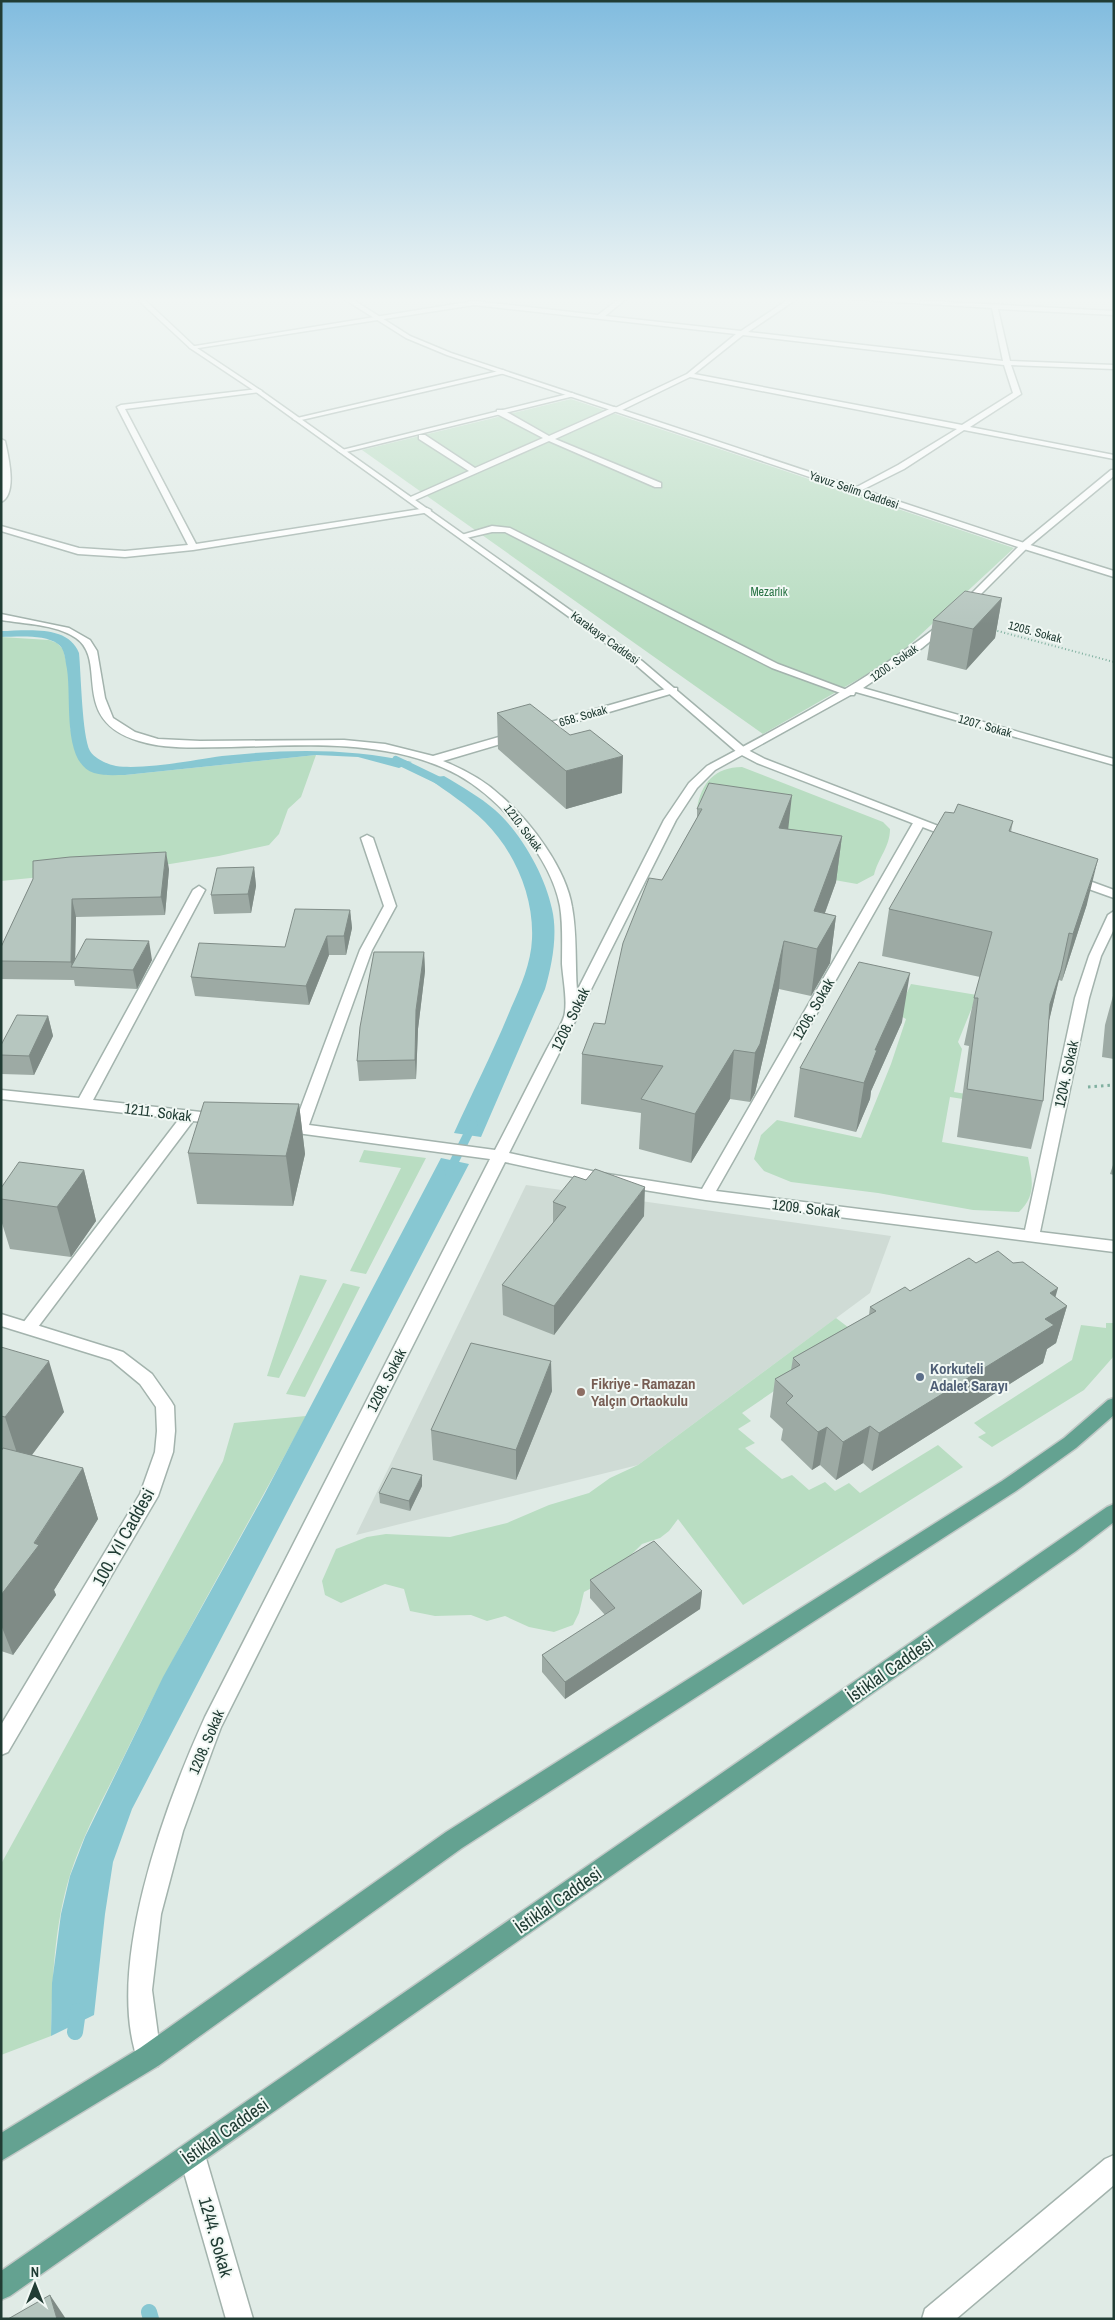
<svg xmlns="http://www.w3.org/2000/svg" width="1115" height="2320" font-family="'Archivo Narrow',sans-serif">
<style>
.built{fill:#cfdbd5}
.green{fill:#b9ddc2}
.water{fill:#87c7d2}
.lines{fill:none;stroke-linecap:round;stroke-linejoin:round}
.stream-far2{stroke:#87c7d2;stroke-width:8}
.stream-far1{stroke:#87c7d2;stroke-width:9}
.stream{stroke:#87c7d2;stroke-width:16}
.service-casing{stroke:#a3b3ad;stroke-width:3}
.minor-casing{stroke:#a3b3ad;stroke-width:3}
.tertiary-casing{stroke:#a3b3ad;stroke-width:3}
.primary-casing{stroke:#c1c8c6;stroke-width:3}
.path-far1{stroke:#80b0a0;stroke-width:2;stroke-dasharray:1 2.5;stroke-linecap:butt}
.path{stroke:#80b0a0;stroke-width:3;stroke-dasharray:2.5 4;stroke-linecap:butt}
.service{fill:#fff;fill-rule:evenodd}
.minor{fill:#fff;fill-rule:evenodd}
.tertiary{fill:#fff;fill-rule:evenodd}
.primary{fill:#64a291;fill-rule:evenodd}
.wall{fill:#9daaa4}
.shaded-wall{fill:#7f8b86}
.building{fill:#b6c6bf;stroke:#7f8b86}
.service-dot{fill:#5c6f8a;stroke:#f1f8f4;stroke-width:2}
.education-dot{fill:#8d6e63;stroke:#f1f8f4;stroke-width:2}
.labels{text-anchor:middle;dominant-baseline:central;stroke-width:4;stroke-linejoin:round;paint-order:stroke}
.far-street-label{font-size:12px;fill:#213c34;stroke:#f1f8f4}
.far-park-label{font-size:12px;fill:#2a7446;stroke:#f1f8f4}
.street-label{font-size:15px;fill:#213c34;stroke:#f1f8f4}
.service-label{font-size:15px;font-weight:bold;fill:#4e5e75;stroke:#f1f8f4;text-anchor:start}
.education-label{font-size:15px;font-weight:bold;fill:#785e54;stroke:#f1f8f4;text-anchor:start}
.near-street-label{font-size:18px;fill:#213c34;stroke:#f1f8f4}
</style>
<rect width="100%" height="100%" fill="#e0ebe6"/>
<path class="built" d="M 526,1185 L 891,1236 L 870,1293 L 638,1465 L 356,1535 Z"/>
<path class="green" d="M 571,399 L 1014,548 L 904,650 L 876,669 L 763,734 L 362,450 Z
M 1,637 L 49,640 L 57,643 L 63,649 L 70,677 L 70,729 L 106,775 L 125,775 L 316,755 L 301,797 L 288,809 L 279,834 L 269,845 L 219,856 L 170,864 L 1,881 Z
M 742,767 L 883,822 L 890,829 C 890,847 878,858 874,875 L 857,884 L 823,878 L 697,809 C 701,783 715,767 742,767 Z
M 911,984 L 977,995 L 958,1042 L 962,1049 L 954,1092 L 1009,1101 L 1008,1106 L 950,1097 L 942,1142 L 1028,1157 C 1032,1179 1037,1195 1019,1212 L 973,1210 L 878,1193 L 791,1182 L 764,1171 L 754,1159 L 761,1135 L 777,1120 L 861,1138 L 891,1064 L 906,1019 L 897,1014 Z
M 364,1150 L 426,1158 L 366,1274 L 350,1271 L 401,1168 L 359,1162 Z
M 300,1275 L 327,1280 L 279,1378 L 267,1376 Z
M 343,1283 L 360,1287 L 305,1397 L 286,1394 Z
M 836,1318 L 857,1334 L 742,1413 L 751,1421 L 738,1429 L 755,1443 L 745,1448 L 782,1479 L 792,1475 L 809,1490 L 825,1482 L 835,1491 L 849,1483 L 860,1493 L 938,1445 L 963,1467 L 743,1605 L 678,1519 L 669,1531 L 660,1538 L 642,1544 L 632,1554 L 625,1566 L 609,1579 L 584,1592 L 579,1613 L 573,1625 L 554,1632 L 529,1627 L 505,1616 L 487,1621 L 471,1615 L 435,1616 L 410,1611 L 404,1589 L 385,1584 L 341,1603 L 325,1595 L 322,1581 L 336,1549 L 367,1537 L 386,1534 L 450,1537 L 507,1523 L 549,1505 L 589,1493 L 610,1478 L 638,1465 Z
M 1106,1323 L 1114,1323 L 1114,1356 L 1084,1390 L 992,1447 L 978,1437 L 986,1433 L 974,1423 L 1072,1360 L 1081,1325 L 1106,1328 Z
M 306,1416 C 247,1527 183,1635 128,1748 C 108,1790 84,1831 70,1875 C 54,1926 52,1983 51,2036 L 1,2055 L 1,1864 L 223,1461 L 234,1423 Z"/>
<path class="water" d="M 1,631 C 25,631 68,624 79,653 C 81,673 82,736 90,751 C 95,759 107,764 116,766 C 143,770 194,760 222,756 C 286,749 349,748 412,762 L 399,768 L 358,757 L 316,755 L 125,775 C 115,775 104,776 94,773 C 60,762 73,692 66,664 C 65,657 64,648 58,644 C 44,634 17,637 1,637 Z
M 444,776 C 461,786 480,797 495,810 C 521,833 545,875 552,909 C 558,934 552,965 545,989 L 481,1137 L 454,1133 C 473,1091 494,1050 511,1008 C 521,986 531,963 532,939 C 534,897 515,852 485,822 C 468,805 447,792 428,778 Z
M 441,1158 L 469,1164 L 132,1809 L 113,1862 L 105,1914 L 94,2015 L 51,2036 L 52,1983 L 61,1914 L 70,1876 L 85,1837 L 163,1677 L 264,1495 Z"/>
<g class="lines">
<path class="stream-far2" d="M 396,760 L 446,784"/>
<path class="stream-far1" d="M 449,1172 L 473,1124"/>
<path class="stream" d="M 75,2032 L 78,2011
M 149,2312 L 151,2319"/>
<g class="service-casing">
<path id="service" d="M 614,407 L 621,409 L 555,439 L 661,483 L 661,487 L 655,487 L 549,441 L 413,501 L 406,499 L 469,471 L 419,439 L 419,435 L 425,435 L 475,468 L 543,438 L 497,414 L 497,410 L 503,410 L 549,436 Z
M 492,526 L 510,528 L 778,664 L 855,693 L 854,695 L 846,695 L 772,668 L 505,532 L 492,532 L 462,539 L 458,536 Z"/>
</g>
<g class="minor-casing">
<path id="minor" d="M 619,299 L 626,299 L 605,316 L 741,331 L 789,299 L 797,299 L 748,332 L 1003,361 L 992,308 L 849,299 L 891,299 L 1114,311 L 1114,315 L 998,309 L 1010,361 L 1114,365 L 1114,369 L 1011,365 L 1021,394 L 970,427 L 1114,455 L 1114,459 L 964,430 L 904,469 L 856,493 L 853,493 L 853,489 L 898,465 L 957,429 L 690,377 L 620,411 L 613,409 L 687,374 L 736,334 L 474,305 L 192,349 L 189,347 L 474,301 L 598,315 ZM 743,335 L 1004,365 L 1013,393 L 962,425 L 694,374 Z
M 503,370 L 506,372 L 505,373 L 297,421 L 293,419 Z
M 258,389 L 262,391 L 260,392 L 125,409 L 196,544 L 427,508 L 431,510 L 430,512 L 193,550 L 125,557 L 78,554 L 1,531 L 1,526 L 79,548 L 125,551 L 188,545 L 117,407 L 121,405 Z
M 572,393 L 574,394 L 574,396 L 342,453 L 338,451 Z
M 1,439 L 5,441 C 8,455 18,494 1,502 Z
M 1111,470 L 1114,470 L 1114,476 L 1027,548 L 965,610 L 959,610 L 959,606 L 1021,544 Z
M 1,614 L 69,628 L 90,640 L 97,651 L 105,698 L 113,718 L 135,732 L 158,739 L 200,741 L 344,740 L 385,744 L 433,756 L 669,688 L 677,688 L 677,692 L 443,761 C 463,769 484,780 501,796 C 530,821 566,868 572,907 C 577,934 575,963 577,991 L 664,820 L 689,783 L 707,766 C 789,722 870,680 943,622 L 951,624 L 922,648 L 863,688 L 1114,759 L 1114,765 L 856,692 L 715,770 L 697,788 L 676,820 L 509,1153 L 601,1173 L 702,1189 L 913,823 L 919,820 L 925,823 L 716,1191 L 1025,1230 L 1075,998 L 1089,956 L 1108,915 L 1114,911 L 1114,929 L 1101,956 L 1089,998 L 1040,1232 L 1114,1241 L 1114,1252 L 706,1200 L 601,1183 L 505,1162 L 221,1727 L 212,1751 L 183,1831 L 161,1914 L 152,1990 L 161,2057 L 158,2066 L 149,2069 L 140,2066 C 102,1973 165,1805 205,1717 L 490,1159 L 282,1131 L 277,1129 L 275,1126 L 277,1123 L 295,1123 L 360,950 L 384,906 L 361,838 L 367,835 L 373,838 L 396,906 L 372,950 L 309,1125 L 495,1150 C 513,1116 530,1081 548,1047 C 553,1037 564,1023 565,1012 C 567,997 563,979 562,964 C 562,945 563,924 560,906 C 551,857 501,799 458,775 C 436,763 410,755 385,751 C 335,742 282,746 231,747 C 200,747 168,750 139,741 C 68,720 109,661 76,638 C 55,624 25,624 1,620 Z
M 199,886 L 205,890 L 93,1100 L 219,1114 L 226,1119 L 219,1124 L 193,1121 L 35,1331 L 29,1333 L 23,1331 L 21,1327 L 23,1323 L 179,1119 L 1,1099 L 1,1090 L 79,1098 L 193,890 Z
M 192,2142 L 201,2146 L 205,2155 L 253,2319 L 226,2319 L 179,2155 L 183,2146 Z
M 1114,2155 L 1114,2185 L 956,2319 L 922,2319 L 925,2309 L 1105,2159 Z"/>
</g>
<g class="tertiary-casing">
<path id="tertiary" d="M 137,299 L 144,299 L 194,346 L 260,390 L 642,661 L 746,749 L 765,759 L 959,834 L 961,836 L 959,838 L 951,838 L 757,763 L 738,753 L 636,665 L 256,392 L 190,348 Z
M 344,299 L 352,299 L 410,336 L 451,353 L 1027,544 L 1114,571 L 1114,577 L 1021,548 L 447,355 L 406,338 Z
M 1073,875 L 1114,890 L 1114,898 L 1069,882 L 1067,879 Z
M 1,1314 L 123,1352 L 152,1374 L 171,1401 L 174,1406 L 175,1431 L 173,1452 L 158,1496 L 8,1752 L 1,1755 L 1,1725 L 140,1494 L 155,1452 L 157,1431 L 156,1407 L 140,1384 L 111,1360 L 1,1326 Z"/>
</g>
<g class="primary-casing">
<path id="primary" d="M 1114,1398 L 1114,1415 L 1076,1448 L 1016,1491 L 462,1848 L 158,2066 L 1,2161 L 1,2133 L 140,2048 L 446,1832 L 1002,1481 L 1064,1438 L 1108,1400 Z
M 1114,1504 L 1114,1522 L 1076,1551 L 10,2296 L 1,2300 L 1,2271 L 1107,1507 Z"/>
</g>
<path class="path-far1" d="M 994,630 L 1114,662"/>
<path class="path" d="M 1088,1087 L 1114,1085"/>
<use href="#service" class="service"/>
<use href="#minor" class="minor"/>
<use href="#tertiary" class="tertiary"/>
<use href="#primary" class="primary"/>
</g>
<path class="wall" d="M 1002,598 L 995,638 L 966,670 L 927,660 L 933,620 Z
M 497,713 L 622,793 L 566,809 L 498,749 Z
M 697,809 L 788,829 L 842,836 L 836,882 L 825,913 L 836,916 L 830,963 L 811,996 L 779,989 L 755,1093 L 750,1102 L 730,1099 L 691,1163 L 639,1149 L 641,1113 L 581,1104 L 582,1054 L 605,1024 L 662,880 L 697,818 Z
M 1013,821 L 1011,832 L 1087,904 L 1062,981 L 1059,980 L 1049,1020 L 1043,1101 L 1031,1149 L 957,1137 L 969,1046 L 964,1045 L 974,998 L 980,977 L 882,956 L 889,909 Z
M 254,867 L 256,886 L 251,913 L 214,914 L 211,895 Z
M 169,869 L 165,915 L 76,917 L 75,959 L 152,960 L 137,989 L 75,986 L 74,980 L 1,979 L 1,947 L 33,879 Z
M 350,910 L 352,928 L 346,955 L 329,955 L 309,1005 L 195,996 L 191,977 L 285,947 Z
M 424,952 L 425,971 L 418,1029 L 416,1079 L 359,1081 L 357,1061 Z
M 1114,992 L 1114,1059 L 1102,1057 L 1105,1025 Z
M 48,1016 L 53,1036 L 34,1075 L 2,1074 L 1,1045 Z
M 902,1022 L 871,1091 L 870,1099 L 856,1132 L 794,1117 L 800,1068 Z
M 299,1104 L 305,1154 L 293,1206 L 197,1204 L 188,1153 Z
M 1114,1162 L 1114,1175 L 1110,1174 Z
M 84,1170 L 96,1221 L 71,1257 L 10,1249 L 1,1220 L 1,1188 Z
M 553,1202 L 644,1216 L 554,1335 L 503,1315 L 502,1285 L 553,1223 Z
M 976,1263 L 1055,1297 L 1067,1306 L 1056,1343 L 1047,1349 L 1043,1363 L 872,1471 L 863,1463 L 836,1480 L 820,1465 L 812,1470 L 781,1440 L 783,1429 L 770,1417 L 775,1379 L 791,1370 L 793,1358 L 869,1315 L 870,1307 L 910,1291 Z
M 1,1347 L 64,1412 L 32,1455 L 83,1468 L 98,1519 L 54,1590 L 56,1595 L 13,1655 L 1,1651 Z
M 552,1391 L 516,1480 L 433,1460 L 431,1430 Z
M 422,1486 L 410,1511 L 380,1503 L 379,1493 Z
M 590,1580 L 702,1591 L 700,1609 L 565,1699 L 542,1672 L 542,1655 L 605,1615 L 590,1598 Z"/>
<path class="shaded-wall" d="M 1002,598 L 995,638 L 966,670 L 973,629 Z
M 623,756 L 622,793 L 566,809 L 566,771 Z
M 792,795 L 787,840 L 779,828 Z
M 842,836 L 836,882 L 812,948 L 814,911 Z
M 166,852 L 169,869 L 165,915 L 161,897 Z
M 1098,859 L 1087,904 L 1062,981 L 1073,934 Z
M 254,867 L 256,886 L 251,913 L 248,894 Z
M 72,899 L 76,917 L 75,967 L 72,967 L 71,962 Z
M 350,910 L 352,928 L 346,955 L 344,936 Z
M 836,916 L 830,963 L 811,996 L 817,949 Z
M 327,936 L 329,955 L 309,1005 L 306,986 Z
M 149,941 L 152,960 L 137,989 L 133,970 Z
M 784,941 L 779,989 L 755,1093 L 750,1102 L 755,1053 Z
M 424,952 L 425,971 L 418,1029 L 416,1079 L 415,1060 L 416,1010 Z
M 1061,970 L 1050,1017 L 1039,1051 L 1050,1004 Z
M 910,973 L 902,1022 L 871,1091 L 870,1099 L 856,1132 L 864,1083 L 875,1050 Z
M 48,1016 L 53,1036 L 34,1075 L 29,1056 Z
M 734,1050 L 730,1099 L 691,1163 L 695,1114 Z
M 299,1104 L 305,1154 L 293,1206 L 286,1156 Z
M 84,1170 L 96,1221 L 71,1257 L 57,1207 Z
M 645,1187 L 644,1216 L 554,1335 L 554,1306 Z
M 1058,1288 L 1050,1316 L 1067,1306 L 1056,1343 L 1047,1349 L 1043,1363 L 872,1471 L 879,1433 L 1050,1293 Z
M 49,1361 L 64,1412 L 22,1468 L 5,1417 Z
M 551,1361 L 552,1391 L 516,1480 L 516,1450 Z
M 870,1426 L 863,1463 L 836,1480 L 843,1442 Z
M 827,1427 L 820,1465 L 812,1470 L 818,1432 Z
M 83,1468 L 98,1519 L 54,1590 L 56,1595 L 13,1655 L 1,1625 L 1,1595 Z
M 422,1475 L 422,1486 L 410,1511 L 409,1501 Z
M 702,1591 L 700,1609 L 565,1699 L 565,1682 Z
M 50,2295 L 66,2319 L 57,2319 Z"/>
<path class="building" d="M 965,591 L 1002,598 L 973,629 L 933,620 L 955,600 Z
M 530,704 L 570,735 L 590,730 L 623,756 L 566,771 L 497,713 Z
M 709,783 L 792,795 L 779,828 L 842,836 L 814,911 L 836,916 L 817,949 L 784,941 L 760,1044 L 755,1053 L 734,1050 L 695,1114 L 641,1099 L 663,1066 L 582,1054 L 594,1023 L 605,1024 L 623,943 L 649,878 L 662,880 L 702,809 L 697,809 Z
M 958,804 L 1013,821 L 1009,831 L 1098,859 L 1073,934 L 1069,933 L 1061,970 L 1050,1004 L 1043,1101 L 967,1089 L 978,998 L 974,998 L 992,932 L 889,909 L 945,812 L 954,813 Z
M 166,852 L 161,897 L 72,899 L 71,962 L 1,961 L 1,947 L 33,879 L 33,861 L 70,857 Z
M 254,867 L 248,894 L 211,895 L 217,868 Z
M 295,909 L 350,910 L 344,936 L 327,936 L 306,986 L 191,977 L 199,943 L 285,947 Z
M 86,939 L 149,941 L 133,970 L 71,967 Z
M 374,952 L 424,952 L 416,1010 L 415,1060 L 357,1061 L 360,1027 Z
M 859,962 L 910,973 L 875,1050 L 877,1050 L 864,1083 L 800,1068 Z
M 17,1015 L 48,1016 L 29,1056 L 1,1055 L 1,1045 Z
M 204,1102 L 299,1104 L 286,1156 L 188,1153 Z
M 19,1162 L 84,1170 L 57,1207 L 1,1199 L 1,1188 Z
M 595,1169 L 645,1187 L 554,1306 L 502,1285 L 566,1207 L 553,1202 L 574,1176 L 586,1180 Z
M 998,1251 L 1013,1263 L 1023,1262 L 1058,1288 L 1050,1293 L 1067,1306 L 1045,1319 L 1054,1325 L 879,1433 L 870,1426 L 843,1442 L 827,1427 L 818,1432 L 786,1403 L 793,1396 L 775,1379 L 800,1365 L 793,1358 L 876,1311 L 870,1307 L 905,1287 L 910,1291 L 969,1258 L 976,1263 Z
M 471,1343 L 551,1361 L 516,1450 L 431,1430 Z
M 1,1347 L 49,1361 L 5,1417 L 1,1416 Z
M 3,1448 L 83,1468 L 34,1543 L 39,1545 L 1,1595 L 1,1451 Z
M 392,1468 L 422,1475 L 409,1501 L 379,1493 Z
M 654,1541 L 702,1591 L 565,1682 L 542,1655 L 615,1608 L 590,1580 Z
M 50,2295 L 57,2319 L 8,2319 Z"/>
<linearGradient id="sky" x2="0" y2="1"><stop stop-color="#81bcdf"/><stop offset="0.48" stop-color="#f1f6f4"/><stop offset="1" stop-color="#f1f6f4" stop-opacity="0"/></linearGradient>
<rect width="1115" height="624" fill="url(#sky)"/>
<circle class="service-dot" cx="920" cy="1377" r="5"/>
<circle class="education-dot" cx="581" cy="1392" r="5"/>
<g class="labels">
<g class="far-street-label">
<text transform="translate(854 490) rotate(19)">Yavuz Selim Caddesi</text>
<text transform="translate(1035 632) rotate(15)">1205. Sokak</text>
<text transform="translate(605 638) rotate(36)">Karakaya Caddesi</text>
<text transform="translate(894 663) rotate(-35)">1200. Sokak</text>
<text transform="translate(583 716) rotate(-16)">658. Sokak</text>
<text transform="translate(985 726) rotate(16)">1207. Sokak</text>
<text transform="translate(523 828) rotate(53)">1210. Sokak</text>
</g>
<g class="far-park-label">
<text x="769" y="592">Mezarlık</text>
</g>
<g class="street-label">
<text transform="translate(813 1009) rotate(-60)">1206. Sokak</text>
<text transform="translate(570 1019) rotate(-64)">1208. Sokak</text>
<text transform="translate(1066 1074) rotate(-78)">1204. Sokak</text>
<text transform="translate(158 1112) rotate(7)">1211. Sokak</text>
<text transform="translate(806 1208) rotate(7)">1209. Sokak</text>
<text transform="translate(386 1380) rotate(-63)">1208. Sokak</text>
<text transform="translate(206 1742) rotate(-67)">1208. Sokak</text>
</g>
<g class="service-label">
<text x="930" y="1368">Korkuteli<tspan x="930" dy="17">Adalet Sarayı</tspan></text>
</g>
<g class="education-label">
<text x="591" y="1383">Fikriye - Ramazan<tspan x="591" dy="17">Yalçın Ortaokulu</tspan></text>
</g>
<g class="near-street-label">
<text transform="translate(123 1537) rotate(-61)">100. Yıl Caddesi</text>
<text transform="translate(890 1669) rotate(-35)">İstiklal Caddesi</text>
<text transform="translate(558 1900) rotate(-35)">İstiklal Caddesi</text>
<text transform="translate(225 2131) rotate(-35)">İstiklal Caddesi</text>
<text transform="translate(216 2237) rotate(74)">1244. Sokak</text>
</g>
</g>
<rect width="1115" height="2320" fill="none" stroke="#213c34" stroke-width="5"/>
<g transform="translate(35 2285)" stroke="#f1f8f4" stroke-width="4" paint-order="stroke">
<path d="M0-4L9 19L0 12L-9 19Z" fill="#213c34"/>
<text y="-8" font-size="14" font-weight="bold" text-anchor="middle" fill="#213c34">N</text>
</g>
</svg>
